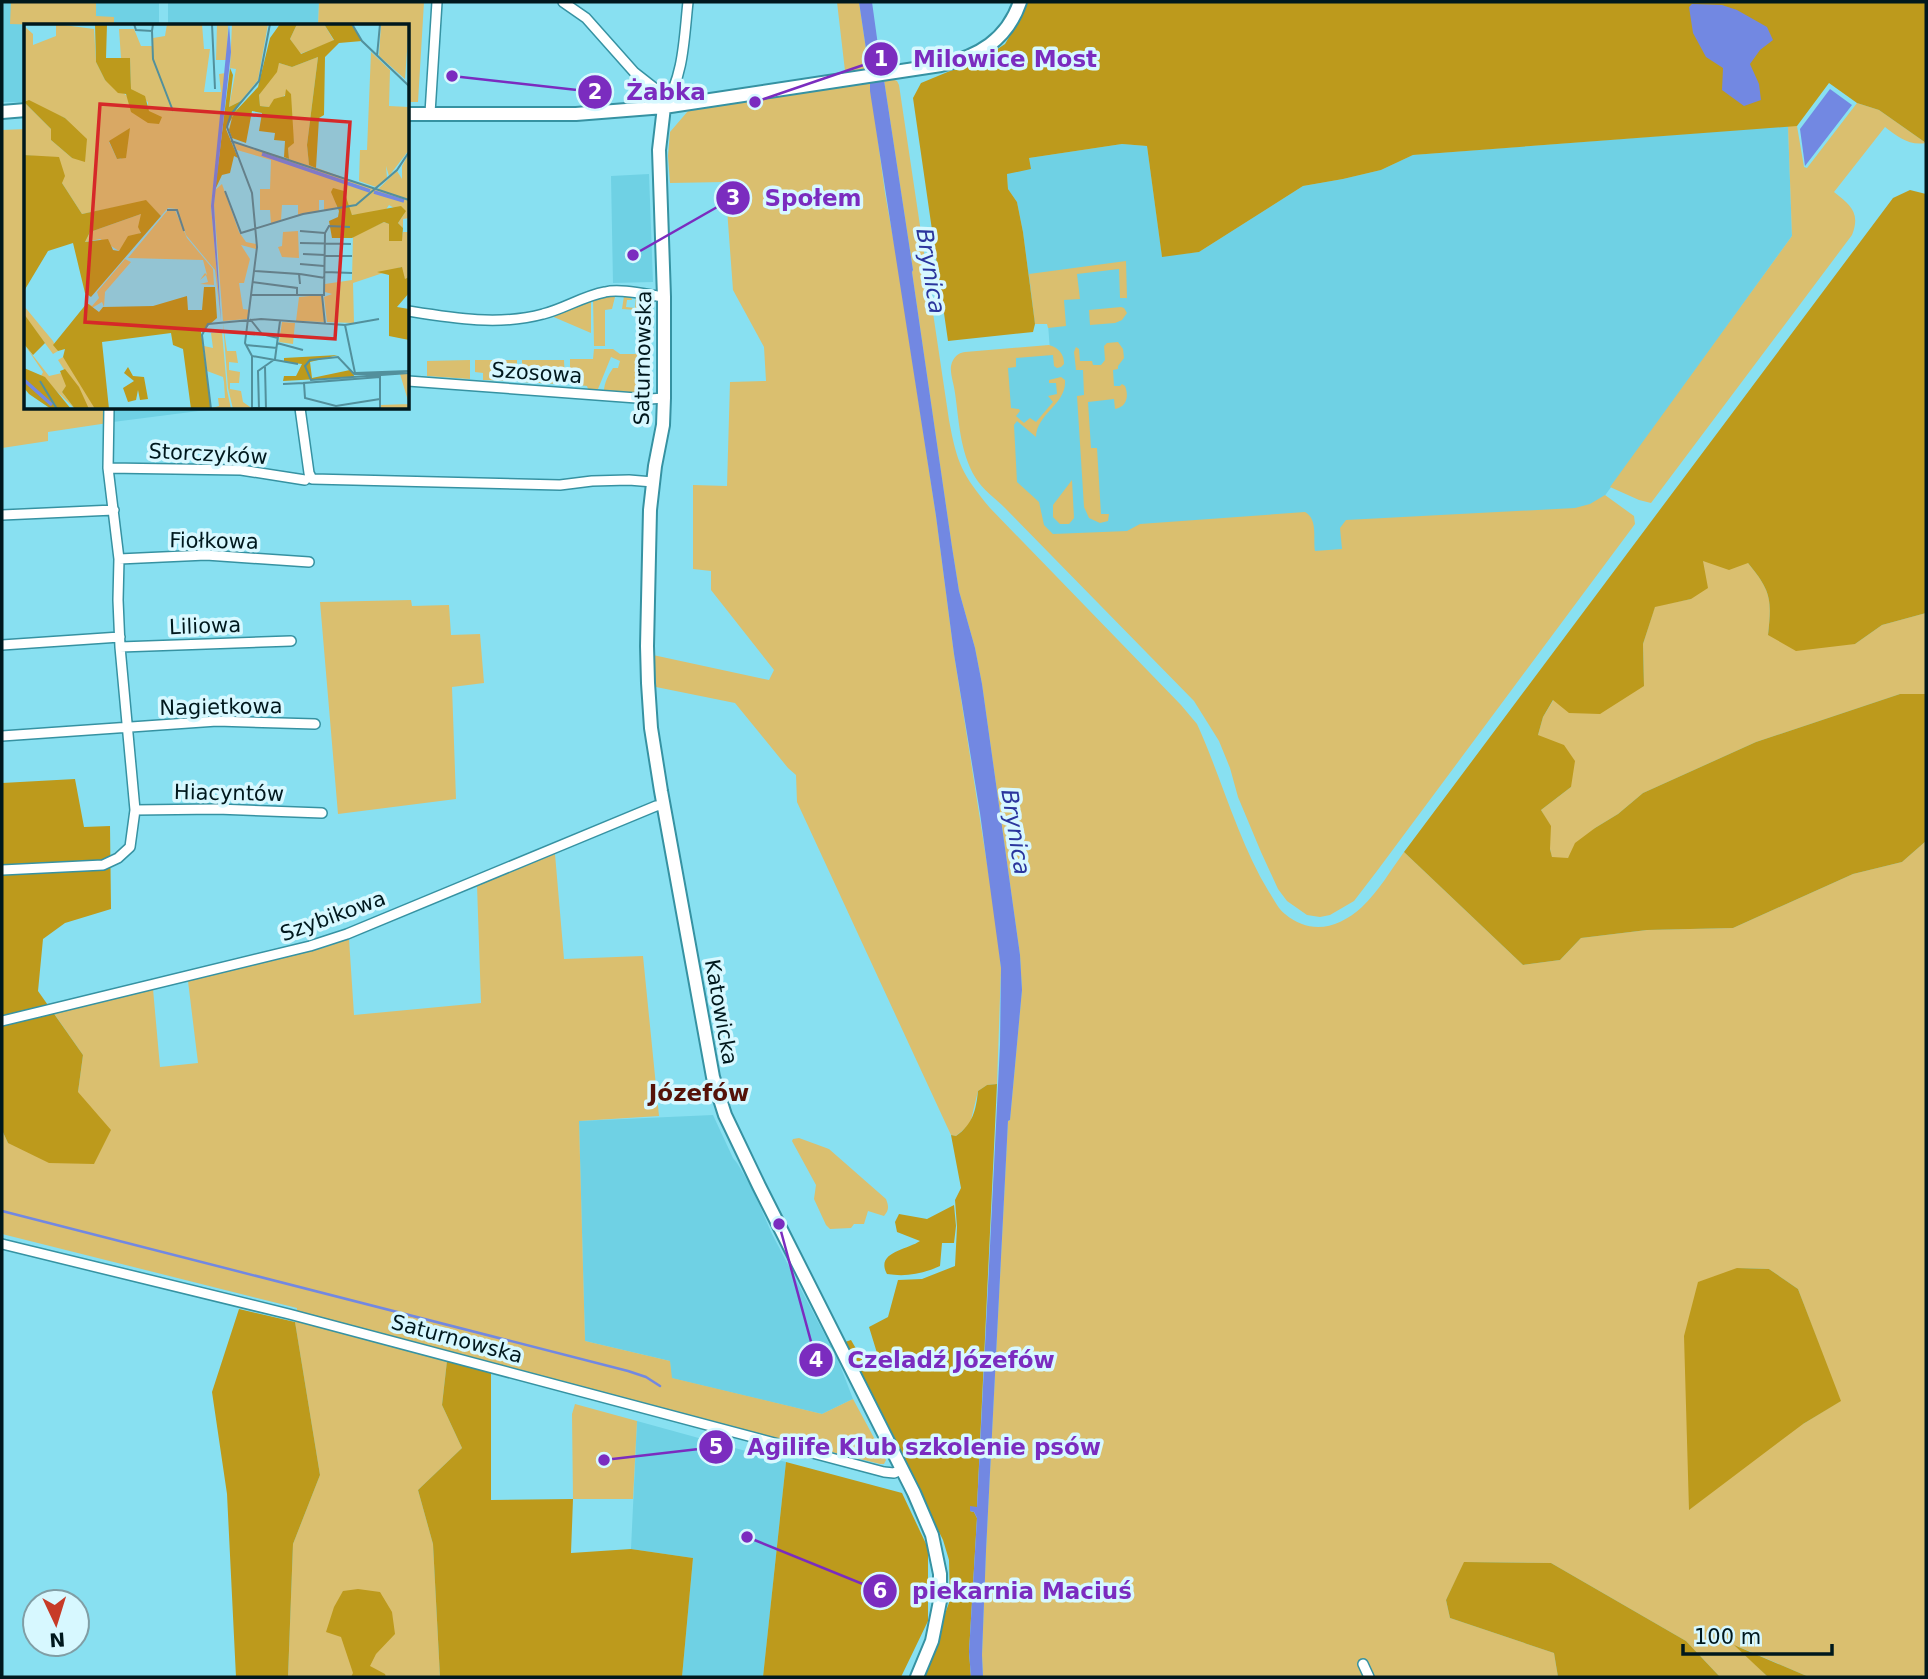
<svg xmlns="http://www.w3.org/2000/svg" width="1928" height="1679" font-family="'DejaVu Sans',sans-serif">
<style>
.built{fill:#6fd1e4}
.green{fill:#dabf6f;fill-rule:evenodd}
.forest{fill:#bd9a1c}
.water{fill:#7288e2}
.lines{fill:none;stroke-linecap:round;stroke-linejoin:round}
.stream{stroke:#7288e2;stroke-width:2.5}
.street-casing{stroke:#3692a2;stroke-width:12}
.secondary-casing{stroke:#3692a2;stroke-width:16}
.street{stroke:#fff;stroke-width:9}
.secondary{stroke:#fff;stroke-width:12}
.labels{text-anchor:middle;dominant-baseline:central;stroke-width:7;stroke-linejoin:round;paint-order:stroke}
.street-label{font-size:21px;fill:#00181d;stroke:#d7f8ff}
.water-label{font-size:23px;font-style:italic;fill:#2a359d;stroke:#d7f8ff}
.neighbourhood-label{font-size:23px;font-weight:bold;fill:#551208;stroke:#d7f8ff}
.inset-river{fill:none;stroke:#7288e2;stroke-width:3.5}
.inset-road{fill:none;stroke:#52909c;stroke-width:2}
.view{fill:#d62828;fill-opacity:0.15;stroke:#d62828;stroke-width:3.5}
.inset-edge{fill:none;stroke:#00181d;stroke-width:3.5}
.leader{fill:none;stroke:#7b2cbf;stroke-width:2.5}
.callout-dot{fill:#7b2cbf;stroke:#d7f8ff;stroke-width:2.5}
.mark-label{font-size:21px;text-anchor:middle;font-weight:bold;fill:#fff}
.callout-label{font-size:23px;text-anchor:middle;font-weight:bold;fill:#7b2cbf;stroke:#d7f8ff;stroke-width:7;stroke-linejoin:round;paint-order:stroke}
</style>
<rect width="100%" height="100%" fill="#88e0f1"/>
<path class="built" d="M 2,2 L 159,2 L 159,26 L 26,26 L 26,102 L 2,102 Z
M 168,2 L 319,2 L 318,26 L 168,26 Z
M 1788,126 L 1792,236 L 1596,508 L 1348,553 L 1053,545 L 1008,500 L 999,355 L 1050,351 L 1048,324 L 1035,324 L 1023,232 L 1017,202 L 1008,189 L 1007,174 L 1029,158 L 1122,144 L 1147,146 L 1162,256 L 1199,252 L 1303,186 L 1343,179 L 1381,170 L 1413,155 Z
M 649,174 L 653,282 L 613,283 L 611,176 Z
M 112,408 L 222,408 L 113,422 Z
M 713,1115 L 733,1158 L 737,1163 L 752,1188 L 772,1234 L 838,1360 L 853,1399 L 822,1414 L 671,1378 L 670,1361 L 585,1341 L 579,1121 Z
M 637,1421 L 786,1462 L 763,1677 L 682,1677 L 693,1558 L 631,1549 Z"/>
<path class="green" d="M 11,2 L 96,2 L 96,16 L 114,17 L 114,24 L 74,23 L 73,26 L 10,24 Z
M 319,2 L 424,2 L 418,102 L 408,102 L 408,26 L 318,26 Z
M 837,2 L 859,2 L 869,69 L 850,73 L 845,71 Z
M 892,79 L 897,81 L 899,85 L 949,420 C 957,464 962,474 990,508 L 1181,705 L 1197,724 C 1222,779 1238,841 1269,892 C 1274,899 1278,909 1285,914 C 1310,935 1338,929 1362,907 C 1378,892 1391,870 1404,852 L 1523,965 L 1560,960 L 1581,938 L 1647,930 L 1733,928 L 1853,874 L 1902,862 L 1926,841 L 1926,1677 L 1809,1677 L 1737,1646 L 1768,1677 L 1720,1677 L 1686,1641 L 1551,1563 L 1465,1562 L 1446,1600 L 1450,1618 L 1554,1653 L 1558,1677 L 983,1677 L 982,1655 L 986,1551 L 1008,1121 L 1010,1120 L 1022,990 L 1020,955 L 982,684 L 975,648 L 959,591 L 952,547 L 912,272 L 913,270 L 884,80 ZM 1737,1268 L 1769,1269 L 1798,1289 L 1840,1401 L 1803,1424 Z
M 870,83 L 885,193 L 897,260 L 936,516 L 954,654 L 996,921 L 1001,968 L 997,1084 L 987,1085 L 978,1091 L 970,1124 L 956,1136 L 951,1135 L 797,802 L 796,775 L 788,768 L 735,703 L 656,687 L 653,655 L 769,680 L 774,670 L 711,590 L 711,571 L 693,569 L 693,485 L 727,486 L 730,382 L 766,381 L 764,347 L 733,290 L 725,182 L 670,183 L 668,156 L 670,132 L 688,111 Z
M 1857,103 L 1879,110 L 1926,143 C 1909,146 1898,137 1885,127 L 1834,192 C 1850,205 1861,212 1852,235 L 1651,503 L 1639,500 L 1610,487 L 1792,236 L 1788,126 L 1797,126 L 1804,167 L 1807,168 Z
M 26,129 L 26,408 L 106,408 L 108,423 L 48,432 L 48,441 L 2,448 L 2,130 Z
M 1126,261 L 1127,298 L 1120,298 L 1119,269 L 1077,274 L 1080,299 L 1064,300 L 1066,326 L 1048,328 L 1047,324 L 1035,324 L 1029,274 Z
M 613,295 L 615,297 L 612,309 L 605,310 L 605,346 L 594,346 L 593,298 Z
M 624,296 L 631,297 L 632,300 L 627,300 L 626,307 L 635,308 L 636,297 L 649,299 L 649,396 L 604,391 C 604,383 609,374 613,368 L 618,368 L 620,361 L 611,357 L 598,389 L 588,389 L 587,386 L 570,384 L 570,359 L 593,359 L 594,349 L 613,349 L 620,354 L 635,354 L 643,349 L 644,346 L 644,302 L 640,302 L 640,306 L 636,310 L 622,309 Z
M 591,299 L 591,333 L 549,315 Z
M 1121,307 L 1124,308 L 1127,313 L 1122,320 L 1115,323 L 1090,325 L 1089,310 Z
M 1118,342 L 1123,349 L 1124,358 L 1118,366 L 1118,369 L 1113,370 L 1114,386 L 1120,386 L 1122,384 L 1125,386 C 1129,396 1127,407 1115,409 L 1114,399 L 1088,402 L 1091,448 L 1097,448 L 1101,514 L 1109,514 L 1108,521 L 1100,523 L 1089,518 L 1084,507 L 1077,396 L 1084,395 L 1083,370 L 1076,370 L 1074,352 L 1076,347 L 1079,349 L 1080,361 L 1092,361 L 1093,365 L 1101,365 L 1105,360 L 1104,346 L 1107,343 Z
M 1049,345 C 1059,348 1064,354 1064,364 L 1061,367 L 1057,368 L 1054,366 L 1053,355 L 1016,358 L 1016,367 L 1008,368 L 1011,408 L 1019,409 L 1020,411 L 1016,416 L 1024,423 L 1030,418 L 1036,422 L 1053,402 L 1048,396 L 1057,394 L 1056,383 L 1049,383 L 1049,380 L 1061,377 L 1065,380 C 1067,404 1037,413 1036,437 L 1017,421 L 1014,425 L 1017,482 L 1039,502 L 1044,525 L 1053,534 L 1127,531 L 1140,524 L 1305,512 C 1318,519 1313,538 1315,551 L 1342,549 L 1340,528 L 1346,520 L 1575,508 L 1590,504 L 1605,495 L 1634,516 L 1635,524 L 1377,871 L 1354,901 L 1330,915 L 1320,917 L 1307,915 L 1287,901 L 1278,889 L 1261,852 L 1238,797 L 1230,768 L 1219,741 L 1194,701 L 1005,508 C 995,498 983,490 975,477 C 960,452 959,421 955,393 C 954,384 950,374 951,366 C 953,357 958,353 965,352 Z
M 470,360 L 470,379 L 427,376 L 427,361 Z
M 475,360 L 517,360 L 517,381 L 483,380 L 483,373 L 475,372 Z
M 522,360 L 564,360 L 565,381 L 558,381 L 557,384 L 522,382 Z
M 1072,480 L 1074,518 L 1069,524 L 1060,524 L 1053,517 L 1053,505 Z
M 1702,561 L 1748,563 C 1771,591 1772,599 1768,635 L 1855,644 L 1882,625 L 1926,613 L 1926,694 L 1900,694 L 1756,742 L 1643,793 L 1618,814 L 1595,828 L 1568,858 L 1552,858 L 1550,849 L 1550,826 L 1541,810 L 1571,787 L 1538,735 L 1543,717 L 1554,699 L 1644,686 L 1643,644 L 1655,606 L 1691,599 Z
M 411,600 L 412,606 L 449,605 L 451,635 L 480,634 L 484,683 L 452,687 L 456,799 L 338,814 L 320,602 Z
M 555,854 L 564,959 L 643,956 L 659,1116 L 579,1121 L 585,1341 L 670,1361 L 672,1378 L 822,1414 L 853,1399 L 886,1460 L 884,1464 L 880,1464 L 779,1439 L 491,1373 L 447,1361 L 442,1405 L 462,1448 L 418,1490 L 433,1544 L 440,1677 L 288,1677 L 293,1544 L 320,1475 L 295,1322 L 297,1308 L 2,1234 L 2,1130 L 8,1143 L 78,1092 L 83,1055 L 53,1012 L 153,989 L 160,1067 L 198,1063 L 188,981 L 323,948 L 349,939 L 354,1015 L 481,1003 L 477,885 Z
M 799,1138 L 829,1149 L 886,1199 C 889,1207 889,1210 884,1216 L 868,1211 L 864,1224 L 854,1224 L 851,1228 L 830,1229 L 826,1225 L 814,1199 L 816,1185 L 792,1141 L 793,1139 Z
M 575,1404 L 637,1421 L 633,1499 L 573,1499 L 572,1414 Z"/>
<path class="forest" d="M 1026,2 L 1926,2 L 1926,143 L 1879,110 L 1857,103 L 1829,83 L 1797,126 L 1413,155 L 1381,170 L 1343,179 L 1303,186 L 1199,252 L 1162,257 L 1147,146 L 1122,144 L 1029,158 L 1031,169 L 1007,174 L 1008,189 L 1017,202 L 1023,232 L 1035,324 L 1033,332 L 948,341 L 913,98 L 921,83 L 950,71 L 975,64 L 1005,44 L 1021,17 Z
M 1910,190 L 1926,194 L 1926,613 L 1882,625 L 1855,644 L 1796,651 L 1768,635 C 1772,599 1771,591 1748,563 L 1729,570 L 1703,561 L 1708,588 L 1691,599 L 1655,607 L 1643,644 L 1644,686 L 1600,714 L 1569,713 L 1553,700 L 1543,717 L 1538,735 L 1564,745 L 1575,761 L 1571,787 L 1541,810 L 1551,826 L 1550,849 L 1552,857 L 1568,858 L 1575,843 L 1595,828 L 1618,814 L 1643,793 L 1756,742 L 1900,694 L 1926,694 L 1926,841 L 1902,862 L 1853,874 L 1733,928 L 1647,930 L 1581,938 L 1560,960 L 1523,965 L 1404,852 L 1893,198 Z
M 75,779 L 84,827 L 110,826 L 111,909 L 65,923 L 43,939 L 38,991 L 83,1055 L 78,1092 L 111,1130 L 94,1164 L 49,1163 L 8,1143 L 2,1130 L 2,783 Z
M 997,1084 L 977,1507 L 970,1507 L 970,1511 L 974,1512 L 977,1518 L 969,1652 L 971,1677 L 922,1677 L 950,1600 L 949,1560 L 943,1540 L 845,1342 L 851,1340 L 862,1359 L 877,1353 L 869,1327 L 888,1317 L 898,1280 L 922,1279 L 955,1266 L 957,1227 L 955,1200 L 961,1188 L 951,1135 L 956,1136 C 973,1124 976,1110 978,1091 L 987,1085 Z
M 954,1205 L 956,1226 L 954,1243 L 942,1243 L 940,1266 C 922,1274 906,1277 887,1274 C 875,1252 907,1250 920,1241 L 897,1232 L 895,1222 L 899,1214 L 927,1219 Z
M 1737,1268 L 1769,1269 L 1798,1289 L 1841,1401 L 1803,1424 L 1689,1510 L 1684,1336 L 1698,1282 Z
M 239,1309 L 295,1322 L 320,1475 L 293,1544 L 288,1677 L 236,1677 L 227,1494 L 212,1392 Z
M 447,1361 L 491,1373 L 491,1500 L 573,1499 L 571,1553 L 631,1549 L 693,1558 L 682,1677 L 440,1677 L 433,1544 L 418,1490 L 462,1448 L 442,1405 Z
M 786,1462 L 902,1493 L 928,1548 L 928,1621 L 901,1677 L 763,1677 Z
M 1464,1562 L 1551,1563 L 1686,1641 L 1720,1677 L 1558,1677 L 1554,1653 L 1450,1618 L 1446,1600 Z
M 358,1589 L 380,1592 L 392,1612 L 395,1634 L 376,1654 L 370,1666 L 385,1674 L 386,1677 L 351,1677 L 353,1673 L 341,1637 L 326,1632 L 334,1607 L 343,1591 Z
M 1734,1645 L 1809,1677 L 1768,1677 Z"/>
<path class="water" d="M 859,2 L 872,2 L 881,67 L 869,69 Z
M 1692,4 L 1722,5 L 1737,10 L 1767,27 L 1773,40 L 1760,50 L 1750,64 L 1759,84 L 1761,100 L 1744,106 L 1722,90 L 1723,68 L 1706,57 L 1693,33 L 1689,7 Z
M 884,80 L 913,270 L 912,272 L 952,547 L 959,591 L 975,648 L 982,684 L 1020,955 L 1022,990 L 1010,1120 L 1008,1121 L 986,1551 L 982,1655 L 983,1677 L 971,1677 L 969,1652 L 977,1518 L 974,1512 L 970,1511 L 970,1506 L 977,1507 L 1000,1045 L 1001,968 L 980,813 L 954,654 L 936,516 L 870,91 L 870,83 Z
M 1830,89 L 1852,105 L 1805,166 L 1800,129 Z"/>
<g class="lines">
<path class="stream" d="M 2,1211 L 628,1371 L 646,1377 L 660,1386"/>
<g class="street-casing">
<path id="street" d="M 563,2 L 586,18 L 634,72 L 657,90 L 663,98 L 664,107
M 664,107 C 684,76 684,38 688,2
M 430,113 L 437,2
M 408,311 C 452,318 499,326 543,314 C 564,309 583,296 605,292 C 621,288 648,295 664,297
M 408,381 L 650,399 L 664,398
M 300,408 L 309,473 L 312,479 L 560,485 L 592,481 L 629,480 L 653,482
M 108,468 L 241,470 L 305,480
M 2,515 L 114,510
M 119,559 L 206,555 L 309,562
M 2,645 L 120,637
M 120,647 L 291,641
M 2,736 L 217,721 L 315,724
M 135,810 L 217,809 L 322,813
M 2,870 L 103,865 L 118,858 L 130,847 L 135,810 L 120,647 L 118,600 L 119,559 L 108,468 L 109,408
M 2,1021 L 310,946 L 347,934 L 656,806 L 664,805
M 2,1244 L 289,1314 L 884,1472 L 894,1473 L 901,1470
M 1363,1664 L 1369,1677"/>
</g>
<g class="secondary-casing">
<path id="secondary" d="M 664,107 L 659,150 L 664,297 L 664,398 L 663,425 L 655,466 L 650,510 L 647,646 L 648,683 L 651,728 L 661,791 L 713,1077 L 725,1115 L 759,1186 L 914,1493 L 932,1535 L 940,1574 L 940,1601 L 932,1641 L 917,1677
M 2,112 L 26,110
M 408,114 L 576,114 L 664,107 L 941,65 C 978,57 1007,40 1020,2"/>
</g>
<use href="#street" class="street"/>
<use href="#secondary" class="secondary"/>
</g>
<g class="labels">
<g class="street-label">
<text transform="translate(643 358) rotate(-89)">Saturnowska</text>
<text transform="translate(537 373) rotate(4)">Szosowa</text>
<text transform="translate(208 454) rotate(3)">Storczyków</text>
<text transform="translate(214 541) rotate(1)">Fiołkowa</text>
<text transform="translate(205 626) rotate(-2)">Liliowa</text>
<text transform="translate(221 707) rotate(-1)">Nagietkowa</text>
<text transform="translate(229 793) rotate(1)">Hiacyntów</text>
<text transform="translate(333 916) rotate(-20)">Szybikowa</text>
<text transform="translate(721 1012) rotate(80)">Katowicka</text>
<text transform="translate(457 1339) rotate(15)">Saturnowska</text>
</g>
<g class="water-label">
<text transform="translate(931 271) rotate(81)">Brynica</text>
<text transform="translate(1016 832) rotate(81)">Brynica</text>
</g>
<g class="neighbourhood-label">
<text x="699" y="1093">Józefów</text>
</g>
</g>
<g transform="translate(24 24)">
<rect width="385" height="385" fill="#88e0f1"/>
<path d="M 32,0 L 70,5 L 72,38 L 81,56 L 124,87 L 124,78 L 107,65 L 106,34 L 97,34 L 95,5 L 110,5 L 117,22 L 128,22 L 129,14 L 141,12 L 143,0 L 178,0 L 180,25 L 186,25 L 180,68 L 197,68 L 195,50 L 202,49 L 187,182 L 197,297 L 191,246 L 162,211 L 153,185 L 144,184 L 137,192 L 122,177 L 58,190 L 38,159 L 30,134 L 0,131 L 0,78 L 27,105 L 27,116 L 48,134 L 49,103 L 41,94 L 0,77 L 0,2 L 9,10 L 9,21 L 32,12 ZM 105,105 L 97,135 L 93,135 L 85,118 ZM 193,0 L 204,0 L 203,36 L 192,36 ZM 208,0 L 244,0 L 234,56 L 217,77 L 205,83 L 212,45 L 206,44 ZM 273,0 L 300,0 L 310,17 L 276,30 L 266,15 ZM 357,0 L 385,0 L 381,55 L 355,32 ZM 347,28 L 366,46 L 365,82 L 385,83 L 385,126 L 365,152 L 362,142 L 363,154 L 352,163 L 335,157 L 336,126 L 343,126 ZM 294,33 L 283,121 L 285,141 L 353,166 L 373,147 L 378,155 L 378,142 L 385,129 L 385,194 L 379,195 L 379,204 L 374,199 L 380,190 L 365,181 L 361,187 L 328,191 L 320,176 L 311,173 L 313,184 L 300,186 L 300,176 L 295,176 L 295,187 L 274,191 L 274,181 L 258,181 L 257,196 L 247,200 L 246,186 L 236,186 L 236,165 L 246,165 L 247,136 L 213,126 L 210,118 L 265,135 L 264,124 L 270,118 L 261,71 L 245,83 L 236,82 L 235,71 L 255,39 L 268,43 ZM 198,160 L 215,208 L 222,218 L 232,220 L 232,225 L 217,221 L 226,235 L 220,259 L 215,259 L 219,285 L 226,286 L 223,295 L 199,297 L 190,181 L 191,166 ZM 151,186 L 163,214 L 189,245 L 190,261 L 176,260 L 184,258 L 182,251 L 176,256 L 181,249 L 183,251 L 179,236 L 104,234 L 143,187 ZM 117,190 L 117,208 L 95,227 L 76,215 L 61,218 L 66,208 ZM 360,198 L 365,200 L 365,217 L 377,217 L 379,208 L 385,208 L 385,253 L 381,256 L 377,243 L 329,259 L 330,299 L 303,298 L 300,273 L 308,270 L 301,268 L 301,260 L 328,256 L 329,212 ZM 274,207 L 275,234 L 258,233 L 254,223 L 258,222 L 259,208 ZM 101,235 L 107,238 L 81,268 L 80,283 L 78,278 L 68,284 L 63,279 L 68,282 L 75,274 L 73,268 ZM 297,271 L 301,298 L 272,297 L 275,273 ZM 0,282 L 29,317 L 34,327 L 29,330 L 0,291 ZM 258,298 L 271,299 L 269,320 L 255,318 ZM 199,299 L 203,327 L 212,327 L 214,339 L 205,338 L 205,346 L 216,348 L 215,359 L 206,359 L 206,365 L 217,367 L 219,378 L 229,385 L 209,385 L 204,364 ZM 198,308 L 203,366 L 207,385 L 188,384 L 195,382 L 194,374 L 201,374 L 200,358 L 199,353 L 183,347 L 180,322 L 189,324 L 187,309 ZM 0,320 L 25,352 L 38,349 L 43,362 L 38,368 L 51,385 L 17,352 L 19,348 ZM 39,333 L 60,361 L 71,385 L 65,385 L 34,336 ZM 376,350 L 385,350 L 385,385 L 357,385 L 357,381 L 385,380 Z" fill="#dabf6f" fill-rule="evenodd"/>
<path d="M 71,0 L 83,0 L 82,34 L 106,34 L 107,65 L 121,72 L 125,87 L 138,93 L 135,100 L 124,99 L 107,88 L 102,70 L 94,69 L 81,56 L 72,38 ZM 256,0 L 273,0 L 266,15 L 277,30 L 310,16 L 300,0 L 328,0 L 338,17 L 315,19 L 301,33 L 300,91 L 295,94 L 292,144 L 285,141 L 283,121 L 294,33 L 268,43 L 255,39 L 253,48 L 235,71 L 236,82 L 245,83 L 250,75 L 261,72 L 262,65 L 267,70 L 270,119 L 264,124 L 265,135 L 260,133 L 261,117 L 250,116 L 251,109 L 235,107 L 238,89 L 228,87 L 222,119 L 208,114 L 205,106 L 209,90 L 234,63 L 246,14 ZM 206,44 L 209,51 L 205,83 L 217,77 L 202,105 L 214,134 L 210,132 L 206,149 L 198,151 L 191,166 ZM 5,76 L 41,94 L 63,115 L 61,138 L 48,134 L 27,116 L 27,105 L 0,78 ZM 106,104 L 102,134 L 93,135 L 85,117 ZM 0,131 L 35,133 L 41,152 L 38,159 L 58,190 L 122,176 L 137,192 L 67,273 L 61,269 L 49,219 L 24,227 L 0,267 ZM 117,190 L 114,203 L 117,209 L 104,212 L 95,227 L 89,226 L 84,215 L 61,218 L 66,208 ZM 309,164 L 320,167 L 328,191 L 377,182 L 382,187 L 374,199 L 379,204 L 378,217 L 365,217 L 365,200 L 360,198 L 328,214 L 308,214 L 305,197 L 314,193 L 315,187 L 307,168 ZM 378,243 L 381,255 L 385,253 L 385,269 L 373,283 L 385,285 L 385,316 L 365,312 L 365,251 L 353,248 ZM 180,263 L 191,263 L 193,294 L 177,308 L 187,385 L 167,385 L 159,325 L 149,321 L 147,309 L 78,318 L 85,385 L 71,385 L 39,333 L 41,325 L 34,327 L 29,321 L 63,279 L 75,288 L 79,283 L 129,282 L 163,272 L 164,286 L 178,286 ZM 0,290 L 21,319 L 9,331 L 0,320 ZM 314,331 L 286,338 L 288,354 L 326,346 L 331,353 L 259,357 L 260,352 L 272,352 L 278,340 L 260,338 L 260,334 ZM 104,343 L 109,352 L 120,353 L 124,375 L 116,376 L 114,366 L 112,376 L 104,378 L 99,364 L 110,357 L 100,349 ZM 0,344 L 21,353 L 47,385 L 27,385 L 5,370 L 0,364 ZM 41,345 L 55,363 L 65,385 L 51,385 L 38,368 L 42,362 L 36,347 Z" fill="#bd9a1c" fill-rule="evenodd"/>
<path d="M 205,0 L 207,28 L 190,181 L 197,297 L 187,182 Z" fill="#7288e2"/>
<path class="inset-river" d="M 238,130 L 346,167M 350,168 L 380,177M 0,356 L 28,381"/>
<path class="inset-road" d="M 110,0 L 112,6 L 128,7 L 129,0M 188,0 L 191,65M 328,0 L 338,17 L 385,62M 128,7 L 129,35 L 149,87M 353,32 L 356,0M 207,117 L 385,176M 201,167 L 217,209 L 279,190 L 332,181 L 373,146 L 385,128M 143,186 L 153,186 L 160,207M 276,207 L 301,209M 301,209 L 305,202 L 326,203M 276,219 L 327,220M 279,230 L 301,231M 301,232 L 328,232M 276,240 L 300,242M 231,247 L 275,250 L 276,260M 301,248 L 328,249M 276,250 L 301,254M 228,258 L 273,264 L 273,272M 227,271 L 300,271 L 301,209M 298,271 L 301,300M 226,295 L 238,310 L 254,314M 321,301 L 331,349 L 385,347M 253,319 L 279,326M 222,321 L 253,324M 228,332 L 274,340M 251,335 L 256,297M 241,343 L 242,385M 385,349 L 330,350 L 314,333 L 286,336 L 281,342 L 287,356 L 385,349M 356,351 L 356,385M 356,353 L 280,359 L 281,374 L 312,382 L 356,375M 16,357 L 33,385M 259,360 L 280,359M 242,384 L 228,384 L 228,332 L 221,319 L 233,223 L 228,169 L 203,103 L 207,90 L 235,57 L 246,0M 187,385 L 178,311 L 184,300 L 237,295 L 321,301 L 355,295M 235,385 L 234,347 L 251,335"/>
<path class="view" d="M 76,80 L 326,98 L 311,315 L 61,298 Z"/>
<rect width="385" height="385" class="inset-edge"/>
</g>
<path class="leader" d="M755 102L881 59M452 76L595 92M633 255L733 198M779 1224L816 1360M604 1460L716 1447M747 1537L880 1591"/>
<g class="callout-dot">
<circle cx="755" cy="102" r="7"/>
<circle cx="452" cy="76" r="7"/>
<circle cx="633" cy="255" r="7"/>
<circle cx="779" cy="1224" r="7"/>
<circle cx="604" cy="1460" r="7"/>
<circle cx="747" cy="1537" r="7"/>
<circle cx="881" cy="59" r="18"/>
<circle cx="595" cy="92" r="18"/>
<circle cx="733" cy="198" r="18"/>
<circle cx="816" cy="1360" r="18"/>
<circle cx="716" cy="1447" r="18"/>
<circle cx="880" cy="1591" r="18"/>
</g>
<g class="mark-label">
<text x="881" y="66">1</text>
<text x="595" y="99">2</text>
<text x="733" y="205">3</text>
<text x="816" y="1367">4</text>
<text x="716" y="1454">5</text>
<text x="880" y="1598">6</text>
</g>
<g class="callout-label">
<text x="1005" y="67">Milowice Most</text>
<text x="666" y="100">Żabka</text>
<text x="813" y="206">Społem</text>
<text x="951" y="1368">Czeladź Józefów</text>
<text x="924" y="1455">Agilife Klub szkolenie psów</text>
<text x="1022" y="1599">piekarnia Maciuś</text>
</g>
<rect width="1928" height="1679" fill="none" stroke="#00181d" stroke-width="7"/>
<g transform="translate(56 1623) rotate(176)"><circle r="33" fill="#d7f8ff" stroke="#819ea5" stroke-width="2"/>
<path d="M0-5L12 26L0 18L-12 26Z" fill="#c73b27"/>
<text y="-10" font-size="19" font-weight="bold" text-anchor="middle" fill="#00181d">N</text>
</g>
<path d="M1683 1644v10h149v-10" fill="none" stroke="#00181d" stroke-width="3.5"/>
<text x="1694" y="1644" font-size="21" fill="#00181d" stroke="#d7f8ff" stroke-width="5" paint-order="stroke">100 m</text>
</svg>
